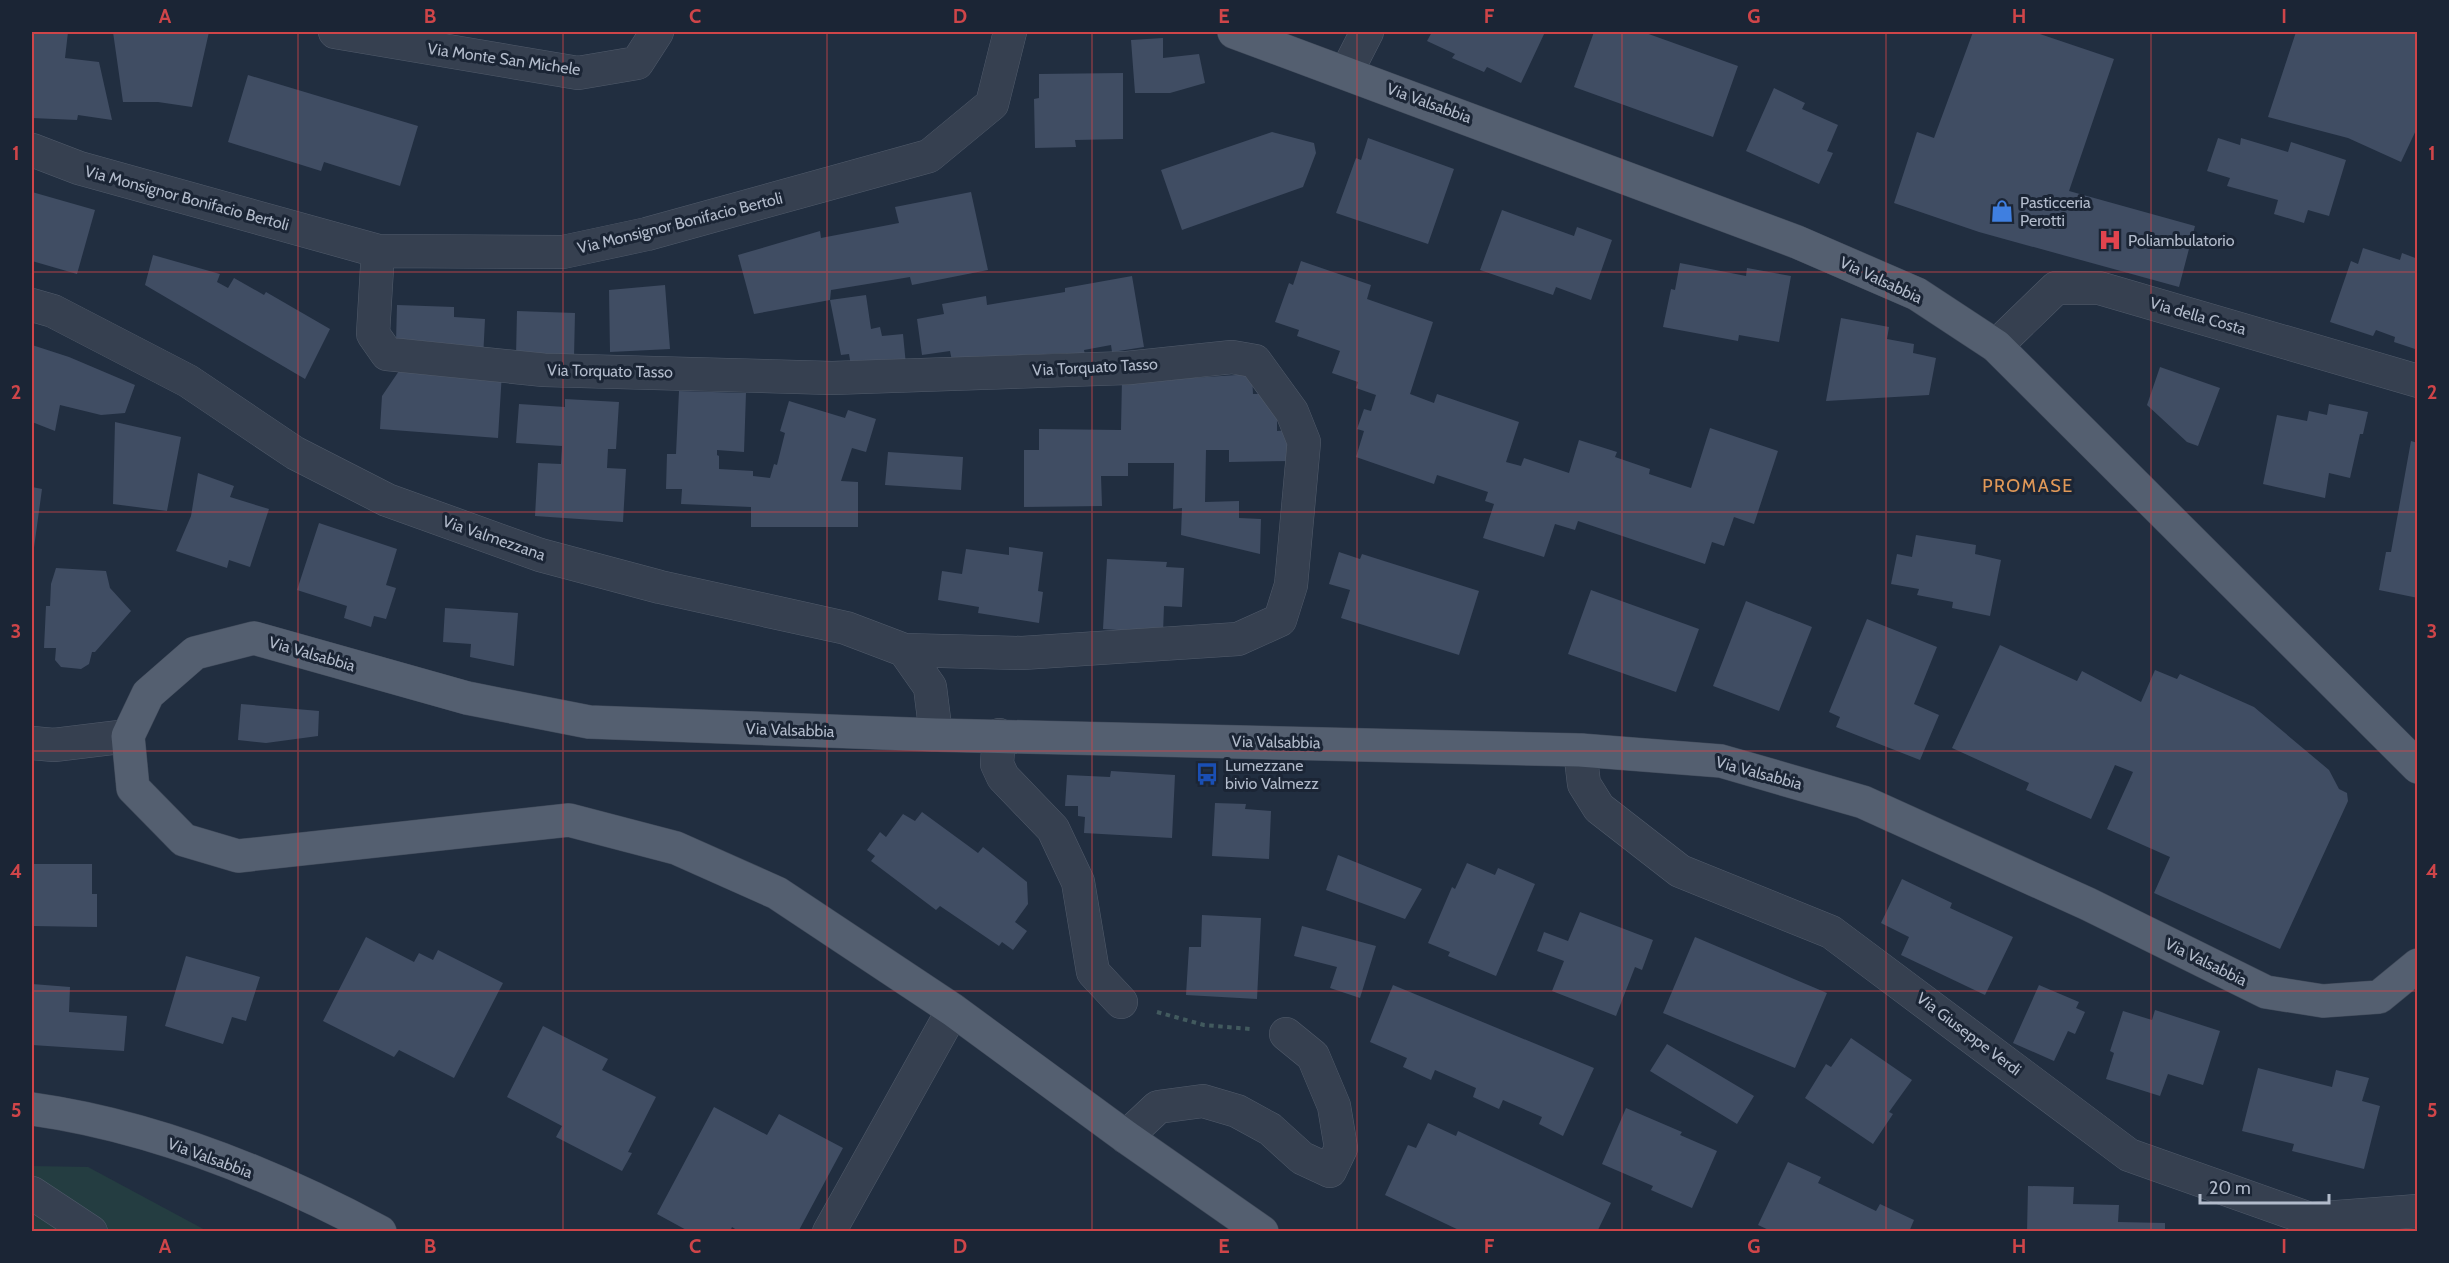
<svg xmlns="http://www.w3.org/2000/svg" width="2449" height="1263" font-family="Cabin,sans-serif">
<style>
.green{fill:#243d41}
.building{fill:#404d63}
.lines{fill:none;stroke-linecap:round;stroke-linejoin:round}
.minor-casing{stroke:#515b6b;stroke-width:34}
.major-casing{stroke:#3f4959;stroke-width:34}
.path{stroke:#425a5e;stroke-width:4;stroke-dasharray:4.5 4.5;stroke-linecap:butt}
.minor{stroke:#364050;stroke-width:33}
.major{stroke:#545f70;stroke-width:33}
.grid{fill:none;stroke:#cf4549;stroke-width:1.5;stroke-opacity:0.55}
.labels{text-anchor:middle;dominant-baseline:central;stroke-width:6;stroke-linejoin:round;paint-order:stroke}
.street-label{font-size:16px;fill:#b2bbcb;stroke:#1b2535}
.poi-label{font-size:16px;fill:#b2bbcb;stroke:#1b2535;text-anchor:start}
.neighbourhood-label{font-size:18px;letter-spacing:1.5px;fill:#e09858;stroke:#1b2535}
.neatline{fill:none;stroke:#cf4549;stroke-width:2}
.grid-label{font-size:20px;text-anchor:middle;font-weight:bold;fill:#cf4549}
</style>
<rect width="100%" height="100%" fill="#212e40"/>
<path class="green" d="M 32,1166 L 88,1167 L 207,1231 L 32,1232 Z"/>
<path class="building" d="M 32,32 L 68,32 L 65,58 L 99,62 L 112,120 L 78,115 L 77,120 L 32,118 Z
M 113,32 L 209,32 L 192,107 L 158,102 L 123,102 Z
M 1432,32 L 1545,32 L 1521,83 L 1487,67 L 1484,72 L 1452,58 L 1455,54 L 1427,41 Z
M 1594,32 L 1643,32 L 1738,66 L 1713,137 L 1574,87 Z
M 1973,32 L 2034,32 L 2114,59 L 2069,191 L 2195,226 L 2179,287 L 1979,232 L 1894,203 L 1917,132 L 1934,138 Z
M 2296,32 L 2418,32 L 2418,126 L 2401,162 L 2348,138 L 2268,117 Z
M 1163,38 L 1163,58 L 1199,54 L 1205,83 L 1170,93 L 1135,93 L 1131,40 Z
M 1123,73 L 1123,139 L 1075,140 L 1076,147 L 1035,148 L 1034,99 L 1039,98 L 1039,74 Z
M 248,75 L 418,126 L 400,186 L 324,162 L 321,171 L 228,142 Z
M 1774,88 L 1805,103 L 1802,109 L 1838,125 L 1827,151 L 1833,153 L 1819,184 L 1746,151 Z
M 1272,132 L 1314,143 L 1316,153 L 1303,187 L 1182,230 L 1161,170 Z
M 1368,138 L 1454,169 L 1428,244 L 1336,213 L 1356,158 L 1361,160 Z
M 2218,138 L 2240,145 L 2241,138 L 2288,152 L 2291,142 L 2346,160 L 2329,216 L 2308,210 L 2304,223 L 2274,214 L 2278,200 L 2227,186 L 2230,178 L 2207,171 Z
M 32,192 L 95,210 L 77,274 L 32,261 Z
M 971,192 L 988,270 L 912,285 L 910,277 L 831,290 L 830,300 L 754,314 L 738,255 L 820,231 L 821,238 L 899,223 L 895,207 Z
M 1502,210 L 1574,236 L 1577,227 L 1612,240 L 1591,300 L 1556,287 L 1553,295 L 1480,270 Z
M 2363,248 L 2400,260 L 2402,253 L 2418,259 L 2418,350 L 2394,342 L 2395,337 L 2376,330 L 2373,336 L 2330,322 L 2351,261 L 2358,264 Z
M 153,255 L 220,274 L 217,282 L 228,288 L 234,278 L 264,295 L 266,292 L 330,329 L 305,379 L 145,285 Z
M 1301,261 L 1371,285 L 1367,299 L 1433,322 L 1410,394 L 1434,403 L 1437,394 L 1519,422 L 1506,462 L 1521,466 L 1524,458 L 1569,473 L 1579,440 L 1617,452 L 1615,457 L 1650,469 L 1649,474 L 1691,488 L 1710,428 L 1778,451 L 1754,524 L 1734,517 L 1724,546 L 1712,542 L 1705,564 L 1578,521 L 1575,530 L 1555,524 L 1544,557 L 1483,538 L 1494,504 L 1485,501 L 1488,492 L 1437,475 L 1434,484 L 1356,457 L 1364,431 L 1357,429 L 1364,409 L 1371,411 L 1376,395 L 1356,388 L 1358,382 L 1332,373 L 1340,351 L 1297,336 L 1299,330 L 1275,322 L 1289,283 L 1293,285 Z
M 1680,263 L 1746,276 L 1747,268 L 1791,276 L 1779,342 L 1739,335 L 1738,341 L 1663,327 L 1671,289 L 1675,290 Z
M 1132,276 L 1144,347 L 1112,352 L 1111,345 L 1084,350 L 1085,355 L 1066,359 L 1066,353 L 996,356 L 953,366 L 950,351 L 922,355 L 917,319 L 944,314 L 942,304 L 986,296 L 987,305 L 1065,292 L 1065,288 Z
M 665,285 L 670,349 L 610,352 L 609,290 Z
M 866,295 L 871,329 L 880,327 L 882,336 L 903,334 L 906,365 L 852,372 L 849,354 L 841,355 L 830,300 Z
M 397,305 L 454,307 L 454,317 L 485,319 L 483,359 L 396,342 Z
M 517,311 L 575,313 L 574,357 L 516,356 Z
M 1841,318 L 1889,327 L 1887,339 L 1914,344 L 1913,353 L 1936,358 L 1929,395 L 1826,401 Z
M 32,345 L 69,357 L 135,385 L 125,413 L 101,415 L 60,405 L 55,431 L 32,422 Z
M 403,365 L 502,372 L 498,438 L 380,429 L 382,396 Z
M 2160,367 L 2220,388 L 2198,446 L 2187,442 L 2147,405 Z
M 1252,374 L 1253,394 L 1264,394 L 1277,408 L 1277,431 L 1290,430 L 1291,461 L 1229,462 L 1229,450 L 1206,450 L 1205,502 L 1239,501 L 1239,518 L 1261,519 L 1260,554 L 1181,535 L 1182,508 L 1173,509 L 1174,463 L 1128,463 L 1128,476 L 1101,476 L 1102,506 L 1024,507 L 1024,450 L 1039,450 L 1039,429 L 1121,430 L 1122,378 L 1175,379 Z
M 679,391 L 746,393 L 744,452 L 717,450 L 717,455 L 719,456 L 719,469 L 753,471 L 753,476 L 770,478 L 774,464 L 777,465 L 785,433 L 780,431 L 789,401 L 845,418 L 848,410 L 876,419 L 866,452 L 852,448 L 841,481 L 858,482 L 858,527 L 751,527 L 751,507 L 681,504 L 682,489 L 666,489 L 667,454 L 676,454 Z
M 565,399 L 619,402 L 616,449 L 608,449 L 607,468 L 626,469 L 623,522 L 535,516 L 538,463 L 561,464 L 562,446 L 516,443 L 519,404 L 565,407 Z
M 2329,404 L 2368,412 L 2363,434 L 2360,434 L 2350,478 L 2329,473 L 2325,498 L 2263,484 L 2277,415 L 2307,421 L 2309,411 L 2327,415 Z
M 115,422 L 181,437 L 167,511 L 113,504 Z
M 2411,441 L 2418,443 L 2418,598 L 2379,590 L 2386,552 L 2391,552 Z
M 888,452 L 963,457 L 961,490 L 885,485 Z
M 198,473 L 234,486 L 230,497 L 269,509 L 250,567 L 229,560 L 227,568 L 176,551 L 191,516 Z
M 32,487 L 42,489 L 33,555 L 32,555 Z
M 319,523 L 397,549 L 386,585 L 396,588 L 386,619 L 374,616 L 371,627 L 344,618 L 347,606 L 297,590 Z
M 1916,535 L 1976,545 L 1975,554 L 2001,560 L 1990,616 L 1952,608 L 1953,602 L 1917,595 L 1919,589 L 1891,584 L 1897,554 L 1912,557 Z
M 1009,547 L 1043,552 L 1038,591 L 1043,592 L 1039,623 L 978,613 L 979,607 L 938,600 L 942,571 L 962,574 L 966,549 L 1009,555 Z
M 1339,552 L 1360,559 L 1362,554 L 1479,591 L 1459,655 L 1341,618 L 1350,590 L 1329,584 Z
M 1107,559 L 1167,562 L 1166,567 L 1184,568 L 1182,607 L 1164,606 L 1163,633 L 1103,629 Z
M 56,568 L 106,571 L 110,588 L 131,611 L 95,652 L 92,652 L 89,664 L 81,669 L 61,667 L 55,660 L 56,648 L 44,648 L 46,606 L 50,606 L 51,584 Z
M 1591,590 L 1699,629 L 1676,692 L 1568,654 Z
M 1746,601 L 1812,627 L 1779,711 L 1713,686 Z
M 445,608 L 518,613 L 514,666 L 470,657 L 471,644 L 443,642 Z
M 1867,619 L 1937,647 L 1914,704 L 1939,715 L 1920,760 L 1836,727 L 1840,717 L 1829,712 Z
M 2000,645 L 2077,681 L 2082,671 L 2141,702 L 2155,670 L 2177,679 L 2180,674 L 2254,707 L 2329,770 L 2339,789 L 2347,793 L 2348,801 L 2280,949 L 2154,893 L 2170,857 L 2107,829 L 2133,772 L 2115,765 L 2091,819 L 2026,790 L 2029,783 L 1952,748 Z
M 241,704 L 319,711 L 318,736 L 266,743 L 238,740 Z
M 1111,771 L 1175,775 L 1172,838 L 1084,833 L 1085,817 L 1078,816 L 1078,806 L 1065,806 L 1067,775 L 1110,777 Z
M 1215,803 L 1246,804 L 1245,809 L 1271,811 L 1269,859 L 1212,856 Z
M 922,812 L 978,853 L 983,847 L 1027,882 L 1028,904 L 1015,922 L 1027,931 L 1013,950 L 1002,942 L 999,946 L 940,906 L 936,910 L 871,861 L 875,856 L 867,850 L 880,832 L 886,837 L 903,814 L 915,821 Z
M 1338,855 L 1422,889 L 1405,919 L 1326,890 Z
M 1467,863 L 1495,875 L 1498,868 L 1535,884 L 1496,976 L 1448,956 L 1450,952 L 1428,943 L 1452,887 L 1455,889 Z
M 32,864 L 92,864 L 92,894 L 97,894 L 97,927 L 32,926 Z
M 1902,879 L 1952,903 L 1950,908 L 2013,937 L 1985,995 L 1901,955 L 1909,937 L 1881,923 Z
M 1580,912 L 1653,940 L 1642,970 L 1635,967 L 1616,1016 L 1552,991 L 1564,961 L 1537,951 L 1544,932 L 1568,941 Z
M 1202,915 L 1261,918 L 1257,999 L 1186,995 L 1189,947 L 1201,947 Z
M 1302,926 L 1376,946 L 1360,998 L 1330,988 L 1337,967 L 1294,956 Z
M 366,937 L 414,962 L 419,953 L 433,960 L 438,950 L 503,983 L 454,1078 L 399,1050 L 394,1057 L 323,1021 Z
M 1695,937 L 1827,993 L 1795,1068 L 1663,1013 Z
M 186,956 L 260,977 L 246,1021 L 232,1017 L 223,1044 L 165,1026 Z
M 32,984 L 70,987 L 69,1012 L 127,1016 L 124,1051 L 32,1045 Z
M 1393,985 L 1594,1068 L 1563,1136 L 1539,1124 L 1542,1117 L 1503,1100 L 1499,1109 L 1473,1097 L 1476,1088 L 1435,1070 L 1431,1080 L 1403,1067 L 1407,1058 L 1370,1042 Z
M 2039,985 L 2079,1002 L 2076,1008 L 2085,1012 L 2075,1034 L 2068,1031 L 2054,1061 L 2013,1043 Z
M 2155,1010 L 2220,1031 L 2203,1085 L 2168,1074 L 2160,1096 L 2106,1079 L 2114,1053 L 2110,1051 L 2123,1011 L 2152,1020 Z
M 543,1026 L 608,1059 L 602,1070 L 656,1097 L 628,1152 L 632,1153 L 622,1171 L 556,1137 L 562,1126 L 507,1097 Z
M 1851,1038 L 1912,1080 L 1889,1112 L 1893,1114 L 1873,1144 L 1805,1098 L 1826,1064 L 1831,1067 Z
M 1667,1044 L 1754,1096 L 1737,1124 L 1650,1071 Z
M 2258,1068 L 2332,1087 L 2336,1070 L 2369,1078 L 2362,1101 L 2380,1106 L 2364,1169 L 2292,1151 L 2294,1144 L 2242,1131 Z
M 714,1107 L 767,1135 L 779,1114 L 843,1148 L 798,1232 L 740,1232 L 732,1227 L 730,1232 L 690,1232 L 657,1214 Z
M 1626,1108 L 1682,1132 L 1680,1135 L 1717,1151 L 1692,1208 L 1651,1190 L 1653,1186 L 1602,1164 Z
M 1428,1123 L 1456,1136 L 1458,1131 L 1611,1203 L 1597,1232 L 1463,1232 L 1385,1195 L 1408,1145 L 1416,1148 Z
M 1788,1162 L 1821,1177 L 1818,1183 L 1876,1211 L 1880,1204 L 1914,1220 L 1909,1232 L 1773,1232 L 1758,1225 Z
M 2028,1186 L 2074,1187 L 2073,1204 L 2119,1205 L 2118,1222 L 2165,1223 L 2165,1232 L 2027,1232 Z"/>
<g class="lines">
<g class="minor-casing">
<path id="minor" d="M 335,32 L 578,73 L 637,63 L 657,32
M 1346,73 L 1367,32
M 32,150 L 79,168 L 378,251 L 563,252 L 647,234 L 929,156 L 992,104 L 1010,32
M 378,251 L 373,334 L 387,354 L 544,370 L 832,378 L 1127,368 L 1232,357 L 1255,361 L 1292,412 L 1304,442 L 1291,585 L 1280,620 L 1238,639 L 1022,653 L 904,650
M 32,305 L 53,311 L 188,381 L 295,453 L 387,500 L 540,555 L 660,587 L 846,628 L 904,650 L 930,687 L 936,735
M 1996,346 L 2056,288 L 2099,288 L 2418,381
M 999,735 L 997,764 L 1003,777 L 1053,829 L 1078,882 L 1093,972 L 1121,1002
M 32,743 L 54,745 L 128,736
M 1580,750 L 1584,784 L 1599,808 L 1680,871 L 1831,932 L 2129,1155 L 2310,1219 L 2418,1211
M 1126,1137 L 1158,1107 L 1203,1101 L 1237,1111 L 1270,1129 L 1302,1158 L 1330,1171 L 1341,1148 L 1334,1106 L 1313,1056 L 1286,1034
M 32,1193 L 91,1232
M 829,1232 L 953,1010"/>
</g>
<g class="major-casing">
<path id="major" d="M 1234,32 L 1797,242 L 1917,294 L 1996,346 L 2418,767
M 32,1109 C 153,1126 272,1174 380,1232
M 1262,1232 L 1126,1137 L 953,1010 L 777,893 L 676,848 L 569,820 L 238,856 L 184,840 L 133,788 L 128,736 L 148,694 L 195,653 L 254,638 L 467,698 L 589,722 L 936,735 L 1580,750 L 1721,761 L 1863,802 L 2088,904 L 2266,992 L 2323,1001 L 2379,997 L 2418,965"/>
</g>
<path class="path" d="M 1157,1012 L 1204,1025 L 1250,1029"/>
<use href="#minor" class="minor"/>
<use href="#major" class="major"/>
</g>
<path class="grid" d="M 298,32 L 298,1232M 563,32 L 563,1232M 827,32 L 827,1232M 1092,32 L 1092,1232M 1357,32 L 1357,1232M 1622,32 L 1622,1232M 1886,32 L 1886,1232M 2151,32 L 2151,1232M 32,272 L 2418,272M 32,512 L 2418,512M 32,751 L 2418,751M 32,991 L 2418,991"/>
<defs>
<g id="shop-bare" transform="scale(1.8)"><path d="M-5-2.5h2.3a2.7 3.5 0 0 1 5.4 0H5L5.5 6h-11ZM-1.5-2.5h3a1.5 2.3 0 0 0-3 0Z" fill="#3f7fe0" stroke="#1b2535" stroke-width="2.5" paint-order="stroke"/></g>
<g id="hospital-bare" transform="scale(1.8)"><path d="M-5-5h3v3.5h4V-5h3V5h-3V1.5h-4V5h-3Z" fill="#e0444e" stroke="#1b2535" stroke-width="2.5" paint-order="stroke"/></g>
<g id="bus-bare" transform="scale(1.8)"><path d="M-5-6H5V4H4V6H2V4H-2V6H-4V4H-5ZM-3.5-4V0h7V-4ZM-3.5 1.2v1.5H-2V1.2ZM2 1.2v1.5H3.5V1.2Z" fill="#1a4fb4" stroke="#1b2535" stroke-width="2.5" paint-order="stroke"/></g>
</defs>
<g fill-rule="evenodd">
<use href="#shop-bare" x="2002" y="211"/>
<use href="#hospital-bare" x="2110" y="240"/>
<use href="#bus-bare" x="1207" y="774"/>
</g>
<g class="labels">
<g class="street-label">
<text transform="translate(504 59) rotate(8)">Via Monte San Michele</text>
<text transform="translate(1429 103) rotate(20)">Via Valsabbia</text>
<text transform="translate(187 198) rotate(15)">Via Monsignor Bonifacio Bertoli</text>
<text transform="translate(680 223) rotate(-14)">Via Monsignor Bonifacio Bertoli</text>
<text transform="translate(1881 280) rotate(25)">Via Valsabbia</text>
<text transform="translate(2198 316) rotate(16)">Via della Costa</text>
<text transform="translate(1095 367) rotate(-3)">Via Torquato Tasso</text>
<text transform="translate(610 371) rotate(1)">Via Torquato Tasso</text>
<text transform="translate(494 538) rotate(19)">Via Valmezzana</text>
<text transform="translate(312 654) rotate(16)">Via Valsabbia</text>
<text transform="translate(790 730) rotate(2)">Via Valsabbia</text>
<text transform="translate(1276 742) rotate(1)">Via Valsabbia</text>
<text transform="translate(1759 773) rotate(15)">Via Valsabbia</text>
<text transform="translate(2206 962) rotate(26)">Via Valsabbia</text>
<text transform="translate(1969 1034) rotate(37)">Via Giuseppe Verdi</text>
<text transform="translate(210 1158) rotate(20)">Via Valsabbia</text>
</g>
<g class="poi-label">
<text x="2020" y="202">Pasticceria<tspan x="2020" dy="18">Perotti</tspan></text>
<text x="2128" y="240">Poliambulatorio</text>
<text x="1225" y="765">Lumezzane<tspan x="1225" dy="18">bivio Valmezz</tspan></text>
</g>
<g class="neighbourhood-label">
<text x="2028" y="486">PROMASE</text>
</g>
</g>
<rect width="2449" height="1263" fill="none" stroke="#1b2535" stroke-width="66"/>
<path d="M2200 1194v9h129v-9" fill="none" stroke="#b2bbcb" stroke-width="3"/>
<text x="2209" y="1194" font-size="18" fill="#b2bbcb" stroke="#1b2535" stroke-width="4.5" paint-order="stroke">20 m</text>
<rect x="33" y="33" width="2383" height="1197" class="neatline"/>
<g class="grid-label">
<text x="165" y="23">A</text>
<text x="430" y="23">B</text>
<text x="695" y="23">C</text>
<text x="960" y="23">D</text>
<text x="1224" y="23">E</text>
<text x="1489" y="23">F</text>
<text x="1754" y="23">G</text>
<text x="2019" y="23">H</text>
<text x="2284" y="23">I</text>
<text x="16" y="160">1</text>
<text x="2432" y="160">1</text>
<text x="16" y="399">2</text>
<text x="2432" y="399">2</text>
<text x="16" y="638">3</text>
<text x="2432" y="638">3</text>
<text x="16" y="878">4</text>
<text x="2432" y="878">4</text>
<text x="16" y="1117">5</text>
<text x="2432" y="1117">5</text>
<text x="165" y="1253">A</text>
<text x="430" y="1253">B</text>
<text x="695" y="1253">C</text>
<text x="960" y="1253">D</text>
<text x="1224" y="1253">E</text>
<text x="1489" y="1253">F</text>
<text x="1754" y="1253">G</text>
<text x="2019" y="1253">H</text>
<text x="2284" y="1253">I</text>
</g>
</svg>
